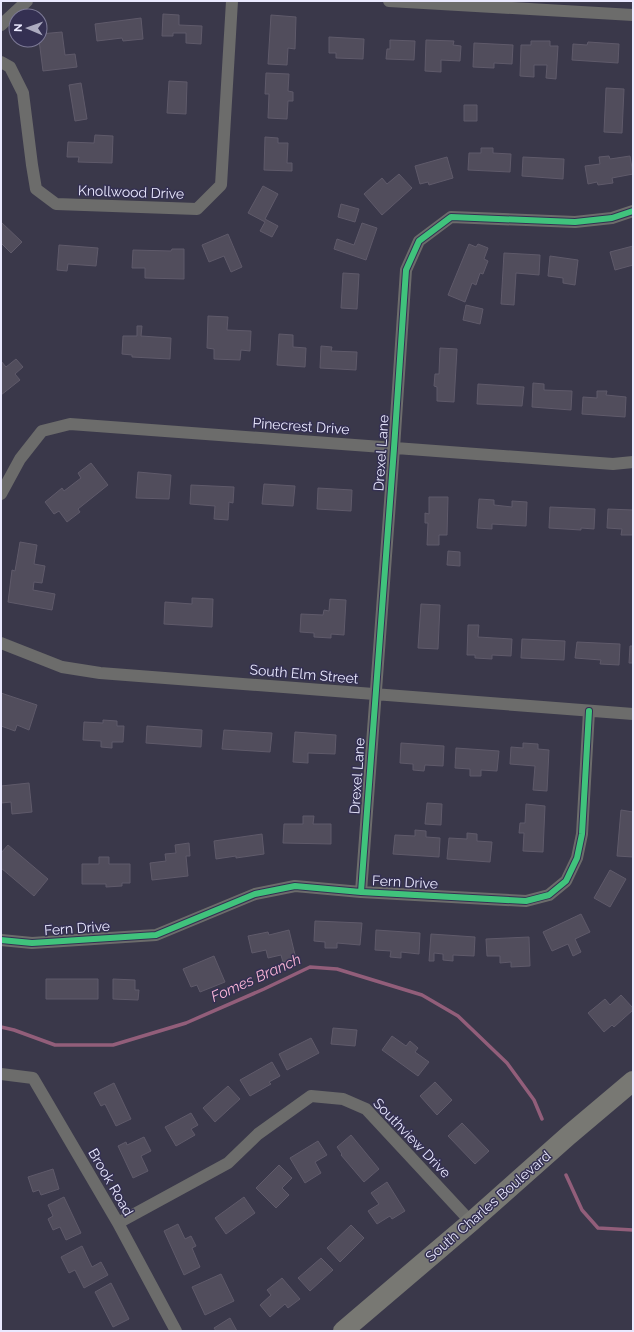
<svg xmlns="http://www.w3.org/2000/svg" width="634" height="1332" font-family="Raleway,sans-serif">
<style>
.lines{fill:none;stroke-linecap:round;stroke-linejoin:round}
.stream{stroke:#925e7a;stroke-width:3.5}
.building{fill:#514d5c;stroke:#5f5a6a}
.street{stroke:#6c6c6b;stroke-width:12}
.primary{stroke:#787873;stroke-width:20}
.cycleway-casing{stroke:#343052;stroke-width:8}
.cycleway{stroke:#40c37c;stroke-width:6}
.labels{text-anchor:middle;dominant-baseline:central;stroke-width:3;stroke-linejoin:round;paint-order:stroke}
.street-label{font-size:14px;fill:#eae9ff;stroke:#343052}
.water-label{font-size:15px;font-style:italic;fill:#f9b5d6;stroke:#343052}
</style>
<rect width="100%" height="100%" fill="#3a384a"/>
<g class="lines">
<path class="stream" d="M 1,1027 L 14,1030 L 55,1045 L 113,1045 L 186,1023 L 264,989 L 310,967 L 337,969 L 422,995 L 458,1016 L 507,1063 L 534,1100 L 542,1119
M 566,1175 L 582,1210 L 598,1228 L 633,1230"/>
</g>
<path class="building" d="M 163,14 L 179,15 L 179,25 L 202,26 L 201,44 L 186,43 L 186,33 L 173,33 L 173,36 L 162,36 Z
M 271,15 L 296,17 L 295,49 L 288,48 L 287,65 L 268,64 Z
M 141,18 L 143,39 L 123,41 L 122,38 L 97,41 L 95,24 Z
M 62,32 L 65,55 L 75,54 L 77,67 L 43,71 L 39,40 L 40,40 L 40,34 Z
M 329,37 L 364,39 L 363,59 L 336,58 L 336,53 L 329,53 Z
M 390,40 L 415,41 L 414,60 L 386,59 L 387,49 L 390,49 Z
M 426,40 L 454,41 L 453,45 L 461,46 L 460,61 L 441,60 L 441,72 L 425,71 Z
M 531,41 L 550,41 L 550,46 L 558,46 L 556,79 L 546,78 L 547,65 L 534,65 L 534,77 L 520,76 L 521,45 L 531,45 Z
M 588,42 L 619,44 L 618,63 L 572,60 L 573,44 L 587,45 Z
M 474,43 L 513,45 L 512,64 L 494,63 L 494,68 L 473,67 Z
M 266,73 L 289,74 L 288,91 L 293,92 L 293,101 L 288,101 L 287,119 L 268,118 L 269,94 L 265,94 Z
M 169,81 L 187,82 L 186,114 L 167,113 Z
M 81,83 L 87,119 L 75,121 L 69,85 Z
M 606,88 L 624,89 L 622,133 L 604,132 Z
M 464,105 L 477,105 L 477,121 L 464,121 Z
M 95,135 L 113,136 L 112,163 L 78,162 L 79,157 L 67,157 L 68,142 L 94,143 Z
M 265,137 L 278,138 L 278,143 L 288,143 L 287,163 L 292,163 L 292,171 L 264,170 Z
M 481,148 L 493,148 L 493,153 L 511,154 L 510,172 L 468,170 L 469,153 L 481,153 Z
M 609,156 L 610,159 L 630,156 L 633,174 L 612,178 L 613,183 L 598,185 L 597,182 L 588,184 L 585,166 L 600,164 L 599,157 Z
M 447,157 L 453,178 L 429,185 L 428,182 L 420,184 L 415,166 Z
M 523,157 L 564,159 L 563,179 L 522,176 Z
M 399,174 L 412,188 L 382,215 L 364,194 L 382,178 L 387,184 Z
M 263,186 L 278,194 L 265,219 L 278,226 L 272,237 L 260,231 L 265,222 L 248,213 Z
M 341,204 L 359,209 L 355,222 L 338,217 Z
M 1,222 L 22,242 L 11,253 L 1,243 Z
M 362,223 L 377,228 L 366,260 L 334,249 L 337,239 L 354,245 Z
M 228,234 L 242,267 L 231,272 L 224,256 L 209,262 L 202,245 Z
M 469,244 L 476,247 L 478,244 L 488,248 L 484,259 L 488,261 L 483,274 L 480,273 L 476,285 L 472,283 L 465,302 L 448,295 Z
M 59,245 L 98,248 L 96,266 L 68,264 L 67,271 L 57,270 Z
M 633,246 L 633,265 L 615,270 L 610,252 Z
M 172,249 L 184,249 L 184,279 L 145,278 L 145,268 L 132,268 L 133,250 L 171,251 Z
M 504,253 L 540,255 L 539,275 L 516,273 L 514,305 L 501,304 Z
M 550,256 L 578,260 L 575,285 L 563,283 L 563,278 L 548,276 Z
M 343,273 L 359,274 L 357,309 L 341,308 Z
M 466,305 L 483,309 L 480,324 L 463,320 Z
M 208,316 L 228,317 L 227,330 L 251,331 L 250,351 L 241,350 L 240,360 L 214,359 L 214,349 L 207,348 Z
M 137,326 L 142,326 L 141,336 L 171,338 L 170,359 L 132,357 L 132,355 L 122,354 L 123,336 L 137,336 Z
M 279,334 L 293,335 L 293,347 L 306,348 L 305,367 L 277,365 Z
M 321,346 L 332,347 L 331,351 L 357,352 L 356,370 L 320,368 Z
M 440,348 L 457,349 L 454,402 L 437,401 L 437,387 L 434,386 L 435,374 L 439,374 Z
M 16,359 L 23,367 L 15,374 L 20,380 L 1,395 L 1,361 L 6,367 Z
M 533,383 L 544,384 L 544,390 L 572,391 L 571,410 L 532,407 Z
M 478,384 L 524,387 L 522,406 L 477,404 Z
M 597,391 L 607,391 L 606,395 L 626,397 L 625,417 L 582,414 L 583,397 L 597,398 Z
M 91,463 L 108,485 L 78,509 L 80,512 L 67,522 L 59,511 L 54,514 L 45,502 L 62,488 L 64,491 L 81,478 L 78,473 Z
M 138,472 L 171,475 L 169,499 L 136,498 Z
M 264,484 L 295,486 L 293,506 L 262,504 Z
M 191,485 L 234,487 L 233,503 L 229,502 L 228,520 L 214,519 L 215,506 L 190,504 Z
M 318,488 L 352,490 L 351,511 L 317,509 Z
M 429,497 L 448,497 L 447,535 L 439,535 L 439,545 L 427,545 L 428,523 L 425,523 L 425,513 L 429,514 Z
M 479,499 L 494,500 L 494,505 L 512,507 L 512,501 L 527,502 L 526,526 L 492,524 L 492,529 L 477,528 Z
M 550,507 L 595,509 L 594,529 L 581,528 L 581,530 L 549,528 Z
M 608,509 L 633,510 L 633,535 L 621,535 L 622,529 L 607,528 Z
M 20,542 L 37,545 L 34,564 L 45,566 L 42,583 L 34,582 L 33,590 L 55,594 L 52,610 L 8,602 L 12,570 L 15,571 Z
M 448,551 L 460,552 L 460,566 L 447,565 Z
M 192,598 L 213,599 L 212,627 L 164,624 L 165,602 L 192,604 Z
M 330,599 L 346,600 L 344,635 L 331,634 L 331,638 L 314,637 L 314,633 L 300,632 L 301,614 L 323,615 L 324,610 L 329,611 Z
M 421,604 L 440,605 L 438,649 L 418,648 Z
M 468,625 L 479,625 L 478,637 L 512,639 L 511,656 L 492,655 L 492,659 L 475,658 L 475,655 L 467,655 Z
M 522,639 L 565,641 L 564,660 L 521,658 Z
M 577,642 L 620,644 L 619,665 L 600,664 L 601,660 L 575,658 Z
M 630,646 L 633,646 L 633,663 L 629,663 Z
M 1,693 L 37,705 L 29,730 L 17,725 L 15,731 L 1,726 Z
M 103,720 L 117,721 L 117,726 L 124,726 L 123,742 L 112,742 L 112,748 L 101,747 L 101,741 L 83,740 L 84,722 L 103,723 Z
M 147,726 L 202,730 L 201,747 L 146,743 Z
M 224,730 L 272,733 L 270,752 L 222,749 Z
M 295,732 L 336,735 L 335,754 L 308,753 L 308,763 L 293,762 Z
M 401,743 L 444,746 L 443,766 L 425,765 L 424,771 L 413,770 L 413,764 L 400,763 Z
M 523,743 L 538,744 L 538,749 L 549,750 L 547,791 L 533,790 L 535,766 L 510,764 L 511,747 L 523,748 Z
M 456,748 L 499,751 L 497,771 L 481,770 L 481,776 L 470,776 L 470,769 L 455,768 Z
M 29,783 L 32,812 L 12,814 L 11,802 L 1,803 L 1,786 Z
M 427,803 L 442,804 L 441,825 L 425,824 Z
M 526,804 L 545,806 L 543,852 L 523,851 L 524,833 L 519,833 L 520,823 L 525,823 Z
M 621,810 L 633,812 L 633,857 L 617,856 Z
M 303,816 L 314,816 L 313,824 L 331,824 L 331,844 L 283,843 L 284,824 L 303,824 Z
M 415,830 L 426,831 L 426,837 L 440,838 L 439,857 L 393,854 L 395,835 L 415,836 Z
M 467,833 L 477,834 L 477,841 L 492,842 L 490,862 L 447,859 L 449,838 L 467,839 Z
M 262,834 L 264,854 L 236,858 L 236,856 L 216,859 L 214,841 Z
M 189,843 L 190,856 L 186,856 L 188,876 L 152,880 L 150,863 L 166,861 L 165,854 L 176,853 L 175,845 Z
M 8,845 L 48,879 L 34,896 L 1,868 L 1,853 Z
M 99,857 L 109,857 L 109,864 L 130,864 L 130,883 L 122,883 L 122,886 L 106,887 L 106,884 L 82,884 L 82,864 L 99,864 Z
M 610,870 L 626,879 L 610,907 L 594,898 Z
M 581,914 L 590,932 L 575,939 L 581,952 L 573,956 L 568,944 L 552,951 L 543,932 Z
M 315,921 L 362,923 L 360,945 L 337,943 L 337,948 L 325,948 L 325,942 L 314,941 Z
M 289,930 L 296,959 L 283,962 L 281,955 L 268,958 L 266,950 L 252,953 L 248,936 L 268,932 L 269,935 Z
M 376,930 L 420,933 L 419,954 L 401,952 L 401,958 L 390,957 L 391,951 L 375,950 Z
M 431,934 L 475,937 L 474,956 L 453,955 L 453,961 L 443,960 L 443,954 L 434,953 L 434,961 L 429,961 Z
M 529,937 L 530,966 L 511,967 L 511,962 L 500,963 L 500,956 L 487,956 L 486,939 Z
M 214,956 L 225,982 L 200,992 L 197,985 L 191,987 L 183,969 Z
M 46,979 L 98,979 L 98,999 L 46,999 Z
M 113,979 L 135,980 L 135,990 L 139,990 L 138,1000 L 113,999 Z
M 621,995 L 633,1008 L 633,1010 L 614,1027 L 612,1025 L 604,1032 L 588,1013 L 605,999 L 610,1005 Z
M 333,1028 L 357,1030 L 355,1046 L 331,1044 Z
M 392,1036 L 406,1046 L 410,1041 L 418,1048 L 415,1052 L 429,1062 L 418,1076 L 382,1050 Z
M 311,1038 L 319,1053 L 287,1070 L 279,1054 Z
M 272,1062 L 280,1076 L 269,1082 L 271,1084 L 250,1096 L 240,1080 Z
M 435,1082 L 452,1100 L 437,1115 L 420,1096 Z
M 114,1083 L 131,1119 L 116,1126 L 105,1104 L 101,1106 L 94,1093 Z
M 228,1086 L 240,1099 L 215,1122 L 203,1108 Z
M 191,1113 L 198,1125 L 191,1129 L 195,1135 L 176,1146 L 165,1127 Z
M 462,1123 L 489,1151 L 475,1164 L 448,1136 Z
M 351,1135 L 379,1169 L 364,1182 L 341,1155 L 342,1154 L 337,1147 Z
M 144,1137 L 151,1151 L 141,1156 L 148,1171 L 133,1178 L 118,1146 L 126,1142 L 127,1145 Z
M 318,1141 L 327,1155 L 315,1162 L 321,1173 L 305,1183 L 290,1158 Z
M 279,1165 L 292,1178 L 282,1188 L 289,1195 L 276,1208 L 256,1188 Z
M 53,1169 L 59,1189 L 41,1195 L 39,1190 L 33,1192 L 28,1177 Z
M 387,1182 L 405,1211 L 392,1219 L 390,1216 L 377,1224 L 368,1211 L 379,1204 L 371,1193 Z
M 64,1197 L 81,1233 L 66,1240 L 60,1227 L 53,1230 L 48,1219 L 53,1216 L 48,1205 Z
M 244,1197 L 255,1213 L 226,1234 L 215,1218 Z
M 178,1224 L 185,1239 L 191,1236 L 196,1246 L 192,1248 L 200,1267 L 184,1275 L 164,1231 Z
M 351,1225 L 364,1238 L 340,1262 L 327,1248 Z
M 82,1246 L 92,1267 L 101,1262 L 108,1275 L 84,1288 L 75,1270 L 69,1273 L 61,1257 Z
M 321,1258 L 333,1270 L 310,1291 L 298,1278 Z
M 221,1274 L 234,1301 L 205,1315 L 192,1287 Z
M 282,1278 L 300,1299 L 288,1308 L 285,1304 L 270,1317 L 260,1305 L 271,1295 L 267,1290 Z
M 111,1283 L 129,1319 L 113,1327 L 95,1292 Z
M 230,1318 L 237,1331 L 216,1331 L 214,1328 Z"/>
<g class="lines">
<path class="street" d="M 389,1 L 633,15
M 1,25 L 27,1
M 1,62 L 10,67 L 23,93 L 32,165 L 36,189 L 56,204 L 197,209 L 221,185 L 232,1
M 1,494 L 20,459 L 42,431 L 70,424 L 613,464 L 633,462
M 1,643 L 62,667 L 100,673 L 633,714
M 361,892 L 394,448 L 406,270 L 419,241 L 451,217 L 575,222 L 612,218 L 633,211
M 1,940 L 32,943 L 156,935 L 255,894 L 295,886 L 361,892 L 526,901 L 549,895 L 566,881 L 577,858 L 582,834 L 589,711
M 1,1074 L 33,1078 L 118,1223 L 176,1331
M 118,1223 L 228,1163 L 258,1134 L 311,1096 L 343,1099 L 366,1109 L 471,1222"/>
<path class="primary" d="M 343,1331 L 471,1222 L 569,1135 L 633,1081"/>
<g class="cycleway-casing">
<path id="cycleway" d="M 361,892 L 394,448 L 406,270 L 419,241 L 451,217 L 575,222 L 612,218 L 633,211
M 1,940 L 32,943 L 156,935 L 255,894 L 295,886 L 361,892 L 526,901 L 549,895 L 566,881 L 577,858 L 582,834 L 589,711"/>
</g>
<use href="#cycleway" class="cycleway"/>
</g>
<g class="labels">
<g class="street-label">
<text transform="translate(131 192) rotate(2)">Knollwood Drive</text>
<text transform="translate(301 426) rotate(4)">Pinecrest Drive</text>
<text transform="translate(381 453) rotate(-86)">Drexel Lane</text>
<text transform="translate(304 674) rotate(5)">South Elm Street</text>
<text transform="translate(357 776) rotate(-86)">Drexel Lane</text>
<text transform="translate(405 882) rotate(3)">Fern Drive</text>
<text transform="translate(77 928) rotate(-4)">Fern Drive</text>
<text transform="translate(412 1138) rotate(46)">Southview Drive</text>
<text transform="translate(111 1182) rotate(60)">Brook Road</text>
<text transform="translate(488 1206) rotate(-41)">South Charles Boulevard</text>
</g>
<g class="water-label">
<text transform="translate(256 978) rotate(-24)">Fomes Branch</text>
</g>
</g>
<rect width="634" height="1332" fill="none" stroke="#eae9ff" stroke-width="4"/>
<g transform="translate(28 28) rotate(272)"><circle r="19" fill="#343052" stroke="#7d7a97"/>
<path d="M0-3L7 15L0 10L-7 15Z" fill="#acabc0"/>
<text y="-6" font-size="11" font-weight="bold" text-anchor="middle" fill="#eae9ff">N</text>
</g>
</svg>
